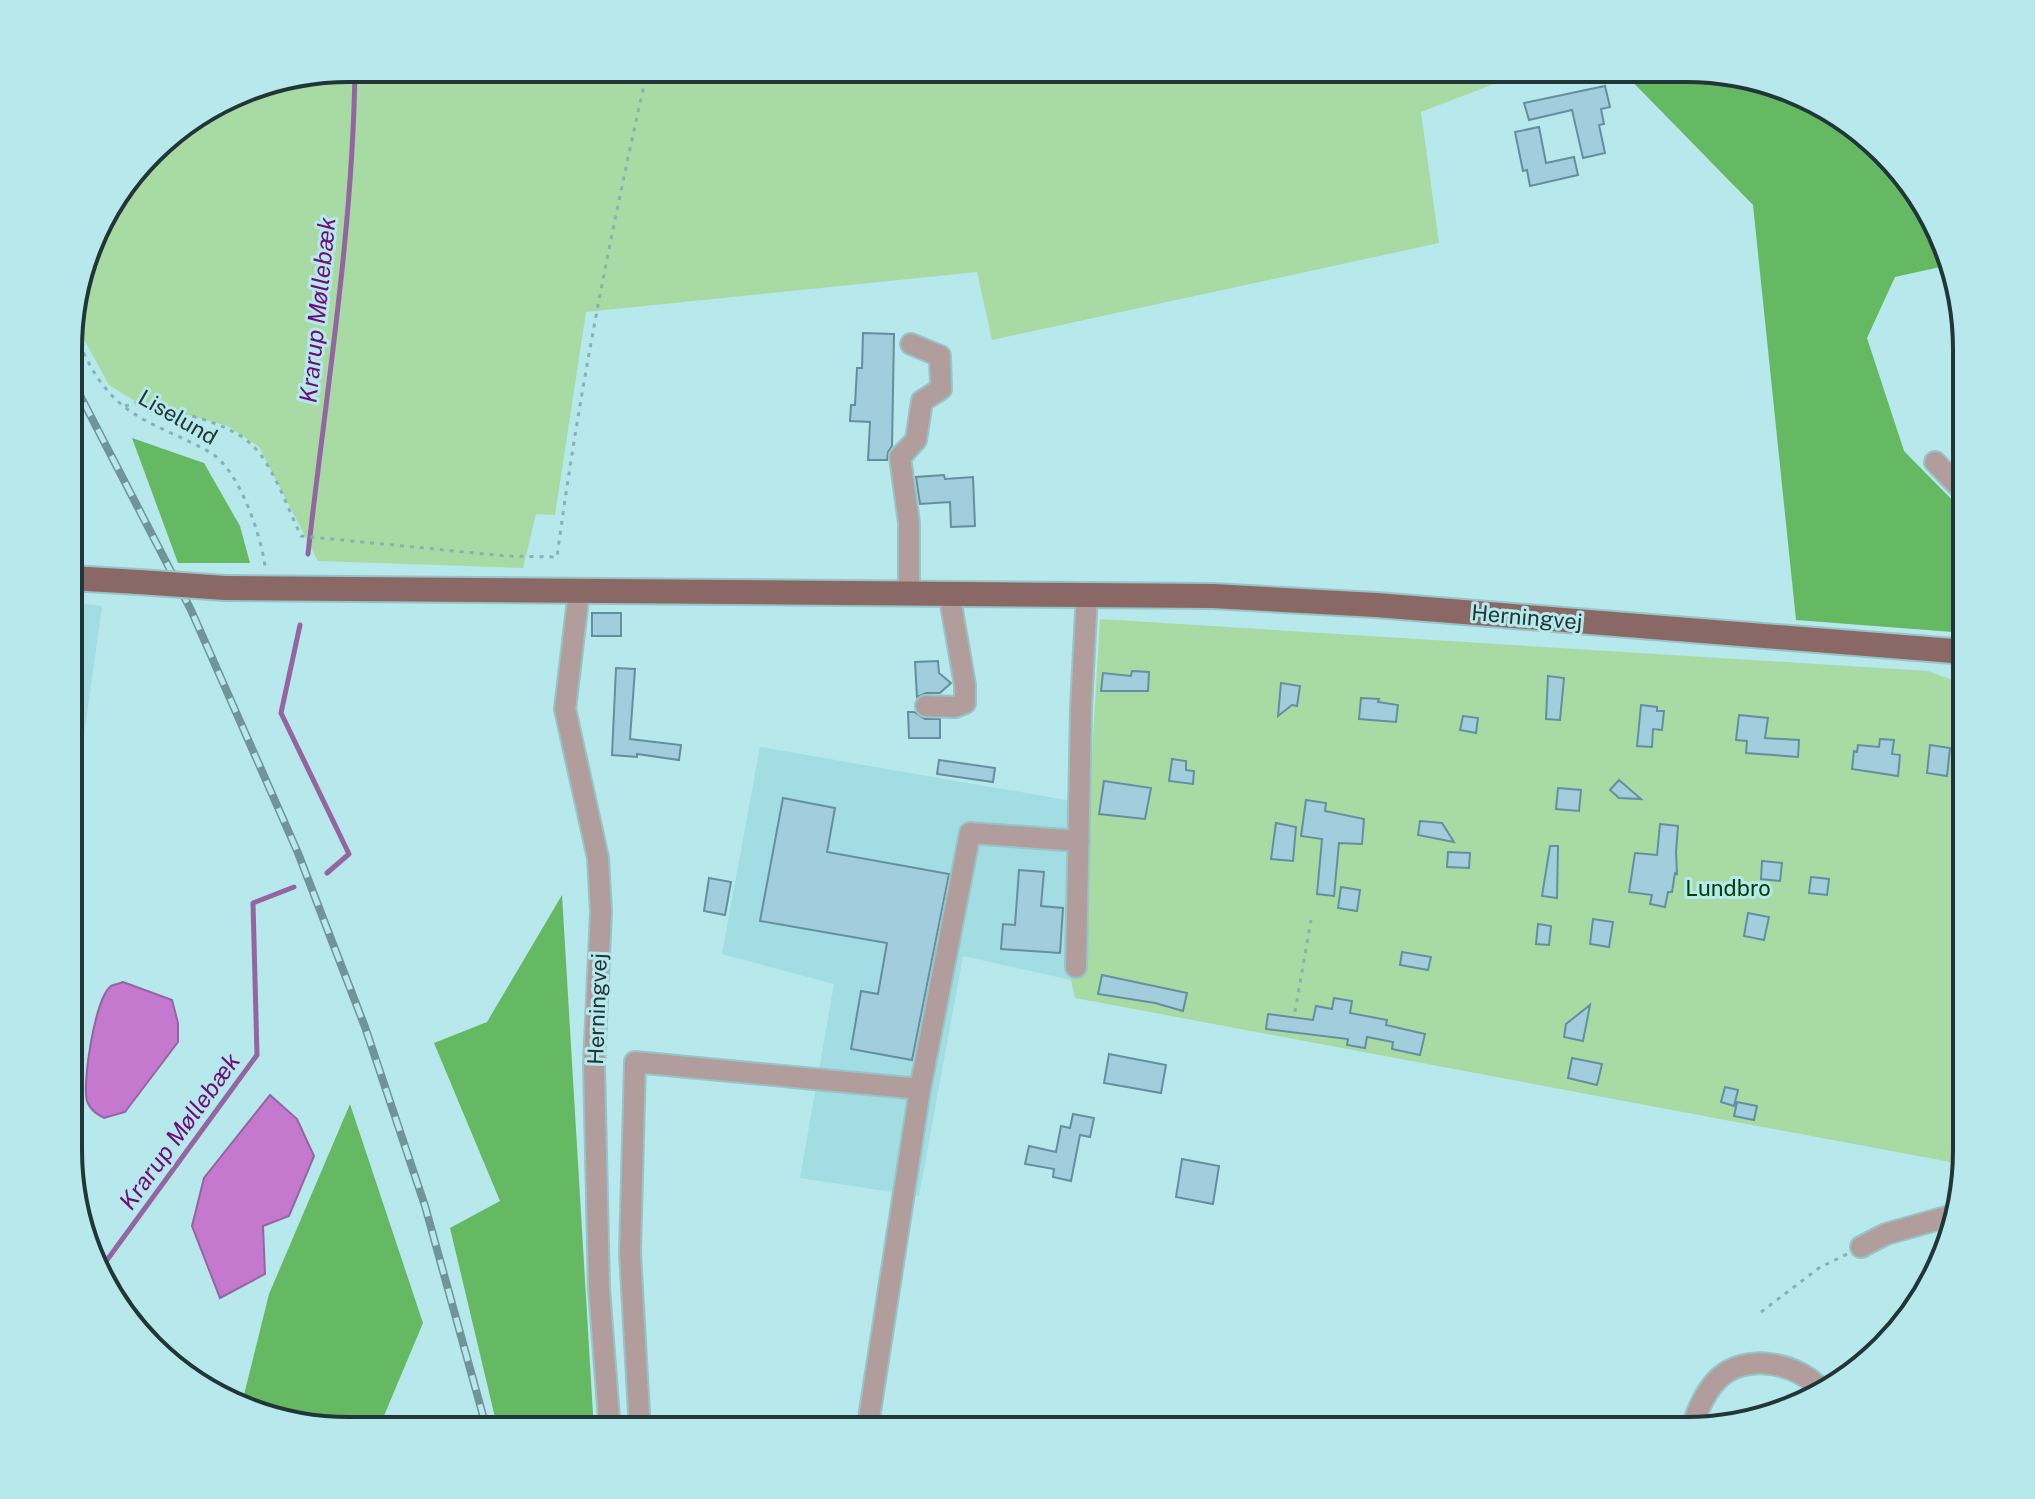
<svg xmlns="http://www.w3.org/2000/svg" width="2035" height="1499" font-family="'Public Sans',sans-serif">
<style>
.built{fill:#a1dde3}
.green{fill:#a8dba4}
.forest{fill:#66b963}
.water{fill:#c579ce;stroke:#9465a1;stroke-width:2}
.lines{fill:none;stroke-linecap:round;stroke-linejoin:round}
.stream{stroke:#9465a1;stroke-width:5}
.building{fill:#a1cddd;stroke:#658f9e;stroke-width:2}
.minor-casing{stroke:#98c4c8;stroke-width:24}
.major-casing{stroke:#98c4c8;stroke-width:28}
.path{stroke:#88b1b4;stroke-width:3;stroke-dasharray:4 6;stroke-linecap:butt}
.minor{stroke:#b19e9c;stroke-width:20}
.major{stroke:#8a6866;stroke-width:24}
.rail-casing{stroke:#709497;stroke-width:8}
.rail{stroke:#b6e8ec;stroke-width:5;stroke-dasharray:15;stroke-linecap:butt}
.major-bridge-casing{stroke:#98c4c8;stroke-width:28;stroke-linecap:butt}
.major-bridge{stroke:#8a6866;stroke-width:24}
.labels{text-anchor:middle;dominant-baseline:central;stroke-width:6;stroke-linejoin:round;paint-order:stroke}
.street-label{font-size:22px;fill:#223638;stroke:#b6e8ec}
.park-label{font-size:22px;fill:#034005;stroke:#b6e8ec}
.water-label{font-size:24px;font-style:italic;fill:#6f0c7a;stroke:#b6e8ec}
.rim{fill:none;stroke:#223638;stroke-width:4}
</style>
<rect width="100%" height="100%" fill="#b6e8ec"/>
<path class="built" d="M 70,602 L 102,606 L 70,836 Z
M 760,747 L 1089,804 L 1071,980 L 963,956 L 919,1196 L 800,1178 L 834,984 L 722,954 Z"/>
<path class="green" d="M 349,68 L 1533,69 L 1421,112 L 1439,243 L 992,340 L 977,272 L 586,312 L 555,515 L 536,514 L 523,568 L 318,561 L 259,447 L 228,426 L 133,400 L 109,385 L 70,314 L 97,224 L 163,138 L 242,89 Z
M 1100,619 L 1928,671 L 1966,685 L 1966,1165 L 1075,998 L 1071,980 L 1089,804 Z"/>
<path class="forest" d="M 1620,69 L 1704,69 L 1793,89 L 1857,126 L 1938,224 L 1949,265 L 1895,277 L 1867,338 L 1904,451 L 1966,514 L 1966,633 L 1796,620 L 1753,205 Z
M 132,438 L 204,463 L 240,526 L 250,563 L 178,563 Z
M 562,895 L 594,1431 L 498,1430 L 450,1228 L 500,1201 L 434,1043 L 487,1022 Z
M 350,1104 L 423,1323 L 378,1430 C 333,1430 282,1429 241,1407 L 269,1294 Z"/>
<path class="water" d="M 123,982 L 172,1000 L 178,1023 L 178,1042 L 125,1112 L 104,1118 C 97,1114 90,1110 87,1101 C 82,1083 95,998 111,986 C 115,984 119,984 123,982 Z
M 270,1095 L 297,1119 L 314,1156 L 289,1216 L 263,1226 L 265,1274 L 220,1298 L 192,1226 L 204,1178 Z"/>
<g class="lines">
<path class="stream" d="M 308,554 C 326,393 353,230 355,68
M 300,625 L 281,713 L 349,854 L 327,873
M 99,1271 L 257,1055 L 253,903 L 294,887"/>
</g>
<path class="building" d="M 1605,86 L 1610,107 L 1601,109 L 1604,124 L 1599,125 L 1605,153 L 1583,158 L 1572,110 L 1529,120 L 1524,103 Z
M 1539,127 L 1546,163 L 1574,157 L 1578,175 L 1530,186 L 1527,170 L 1523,171 L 1515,132 Z
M 863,333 L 894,334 L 892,446 L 888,452 L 887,460 L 868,460 L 870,422 L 850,421 L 851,405 L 855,405 L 857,368 L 862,368 Z
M 944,475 L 945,479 L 973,477 L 975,526 L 951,527 L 950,502 L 920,504 L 916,477 Z
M 592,613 L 621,613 L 621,636 L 592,636 Z
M 938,661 L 939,673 L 951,683 L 940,693 L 926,693 L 917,697 L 915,662 Z
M 616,668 L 635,669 L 630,739 L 681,745 L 679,760 L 637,754 L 637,757 L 612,755 Z
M 1132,671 L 1149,672 L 1148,691 L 1101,691 L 1103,673 L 1131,676 Z
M 1548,676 L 1564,678 L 1560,720 L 1546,719 Z
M 1281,683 L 1300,686 L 1297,706 L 1292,705 L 1278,716 Z
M 1361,698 L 1379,699 L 1378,702 L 1398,705 L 1396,722 L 1359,719 Z
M 1641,705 L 1657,707 L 1657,711 L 1664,711 L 1662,730 L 1653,729 L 1652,747 L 1637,746 Z
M 908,712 L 914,712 L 925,719 L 940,719 L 940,738 L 909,738 Z
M 1739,715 L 1768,718 L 1765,738 L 1799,740 L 1798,757 L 1746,753 L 1747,741 L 1736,740 Z
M 1463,716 L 1478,718 L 1476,733 L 1460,730 Z
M 1880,739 L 1894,740 L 1892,754 L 1900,755 L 1898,776 L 1852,769 L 1854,751 L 1857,752 L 1858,745 L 1879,747 Z
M 1930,745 L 1950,748 L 1947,776 L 1927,773 Z
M 1172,759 L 1186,761 L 1186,770 L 1194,771 L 1193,784 L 1169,781 Z
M 939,760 L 995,768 L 993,782 L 937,774 Z
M 1619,780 L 1641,799 L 1619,798 L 1610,790 Z
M 1104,781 L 1151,788 L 1145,819 L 1099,814 Z
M 1558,788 L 1581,790 L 1579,811 L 1556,809 Z
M 783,798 L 835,808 L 827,852 L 949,874 L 912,1060 L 851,1049 L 861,991 L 878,994 L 887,943 L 760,921 Z
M 1306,800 L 1326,803 L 1325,811 L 1364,819 L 1362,844 L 1339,843 L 1334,896 L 1317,894 L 1322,839 L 1301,836 Z
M 1420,821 L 1442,823 L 1454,842 L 1418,835 Z
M 1276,823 L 1296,827 L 1293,861 L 1271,859 Z
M 1660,824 L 1678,826 L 1676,852 L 1677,874 L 1675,873 L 1672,892 L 1668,892 L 1665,907 L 1650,904 L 1652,895 L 1629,892 L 1635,853 L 1657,855 Z
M 1550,846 L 1558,846 L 1557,898 L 1542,896 Z
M 1448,852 L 1470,853 L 1469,868 L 1447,867 Z
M 1762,861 L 1782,863 L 1780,881 L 1761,879 Z
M 1019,870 L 1044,872 L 1041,906 L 1063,908 L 1060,953 L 1001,949 L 1003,924 L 1015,925 Z
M 1811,877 L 1829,879 L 1827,895 L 1809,893 Z
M 709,878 L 731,882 L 725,915 L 704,911 Z
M 1341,887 L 1360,890 L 1357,911 L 1338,908 Z
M 1748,913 L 1769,917 L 1764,940 L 1744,936 Z
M 1593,919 L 1613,922 L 1609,947 L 1590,944 Z
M 1538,924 L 1551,926 L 1549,945 L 1536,944 Z
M 1402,952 L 1431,957 L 1428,970 L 1400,965 Z
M 1102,975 L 1187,993 L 1183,1011 L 1155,1003 L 1098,994 Z
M 1334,998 L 1352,1001 L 1350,1013 L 1387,1020 L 1386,1025 L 1425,1034 L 1420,1055 L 1392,1049 L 1393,1042 L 1367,1037 L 1365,1048 L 1347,1045 L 1348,1039 L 1266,1029 L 1268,1014 L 1313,1020 L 1316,1006 L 1332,1009 Z
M 1590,1005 L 1583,1041 L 1564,1037 L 1566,1024 Z
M 1109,1054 L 1166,1065 L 1161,1093 L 1104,1083 Z
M 1572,1058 L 1602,1064 L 1597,1085 L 1568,1078 Z
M 1725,1087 L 1738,1090 L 1734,1106 L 1721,1102 Z
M 1737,1102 L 1757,1106 L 1754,1120 L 1734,1116 Z
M 1073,1114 L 1094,1118 L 1090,1137 L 1080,1135 L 1071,1181 L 1053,1177 L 1054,1169 L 1025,1164 L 1029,1146 L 1056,1152 L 1061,1126 L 1070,1128 Z
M 1182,1159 L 1219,1166 L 1213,1204 L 1176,1197 Z"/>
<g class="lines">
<g class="minor-casing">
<path id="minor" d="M 1935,462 L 1966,494
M 579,591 L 565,709 L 598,858 L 601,912 L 594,1064 L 599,1288 L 610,1431
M 909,593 L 909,523 L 900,457 L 916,440 L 922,401 L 941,389 L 940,356 L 911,344
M 926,706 L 955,707 L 965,703 L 965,685 L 949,593
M 1076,967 L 1081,707 L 1087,594
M 1861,1247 L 1886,1234 L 1957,1214
M 1691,1430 C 1697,1412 1703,1395 1717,1380 C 1744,1351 1801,1363 1823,1392
M 640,1431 L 630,1253 L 635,1062 L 920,1089
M 867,1431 L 920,1089 L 970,833 L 1079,841"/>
</g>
<g class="major-casing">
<path id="major" d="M 70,578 L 139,582
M 225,588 L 1213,596 L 1376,605 L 1966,652"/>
</g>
<path class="path" d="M 70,326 C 82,348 91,372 107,390 C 134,423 176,432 211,453 C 239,470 261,535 265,566
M 125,406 L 139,402 C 172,412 224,420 250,443 C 272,462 288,509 301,536 L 506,556 L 557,557 C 579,392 611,230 648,68
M 1295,1012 L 1311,920
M 1761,1312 L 1819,1268 L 1847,1254"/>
<use href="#minor" class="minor"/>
<use href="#major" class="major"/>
<g class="rail-casing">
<path id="rail" d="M 70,376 L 191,610 L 298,853 L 365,1027 L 425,1206 L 487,1430"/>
</g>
<use href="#rail" class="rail"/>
<g class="major-bridge-casing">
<path id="major-bridge" d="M 139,582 L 225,588"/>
</g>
<use href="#major-bridge" class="major-bridge"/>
</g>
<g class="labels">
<g class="street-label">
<text transform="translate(178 417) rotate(30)">Liselund</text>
<text transform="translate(1527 617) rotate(5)">Herningvej</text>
<text transform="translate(597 1009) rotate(-88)">Herningvej</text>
</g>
<g class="park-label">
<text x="1728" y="888">Lundbro</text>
</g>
<g class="water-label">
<text transform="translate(317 310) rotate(-84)">Krarup Møllebæk</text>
<text transform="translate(179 1131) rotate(-54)">Krarup Møllebæk</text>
</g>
</g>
<path d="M0 0H2035V1499H0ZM349 82H1686A267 267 0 0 1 1953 349V1150A267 267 0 0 1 1686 1417H349A267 267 0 0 1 82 1150V349A267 267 0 0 1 349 82Z" fill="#b6e8ec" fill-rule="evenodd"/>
<path class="rim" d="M349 82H1686A267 267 0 0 1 1953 349V1150A267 267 0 0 1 1686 1417H349A267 267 0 0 1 82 1150V349A267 267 0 0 1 349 82Z"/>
</svg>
